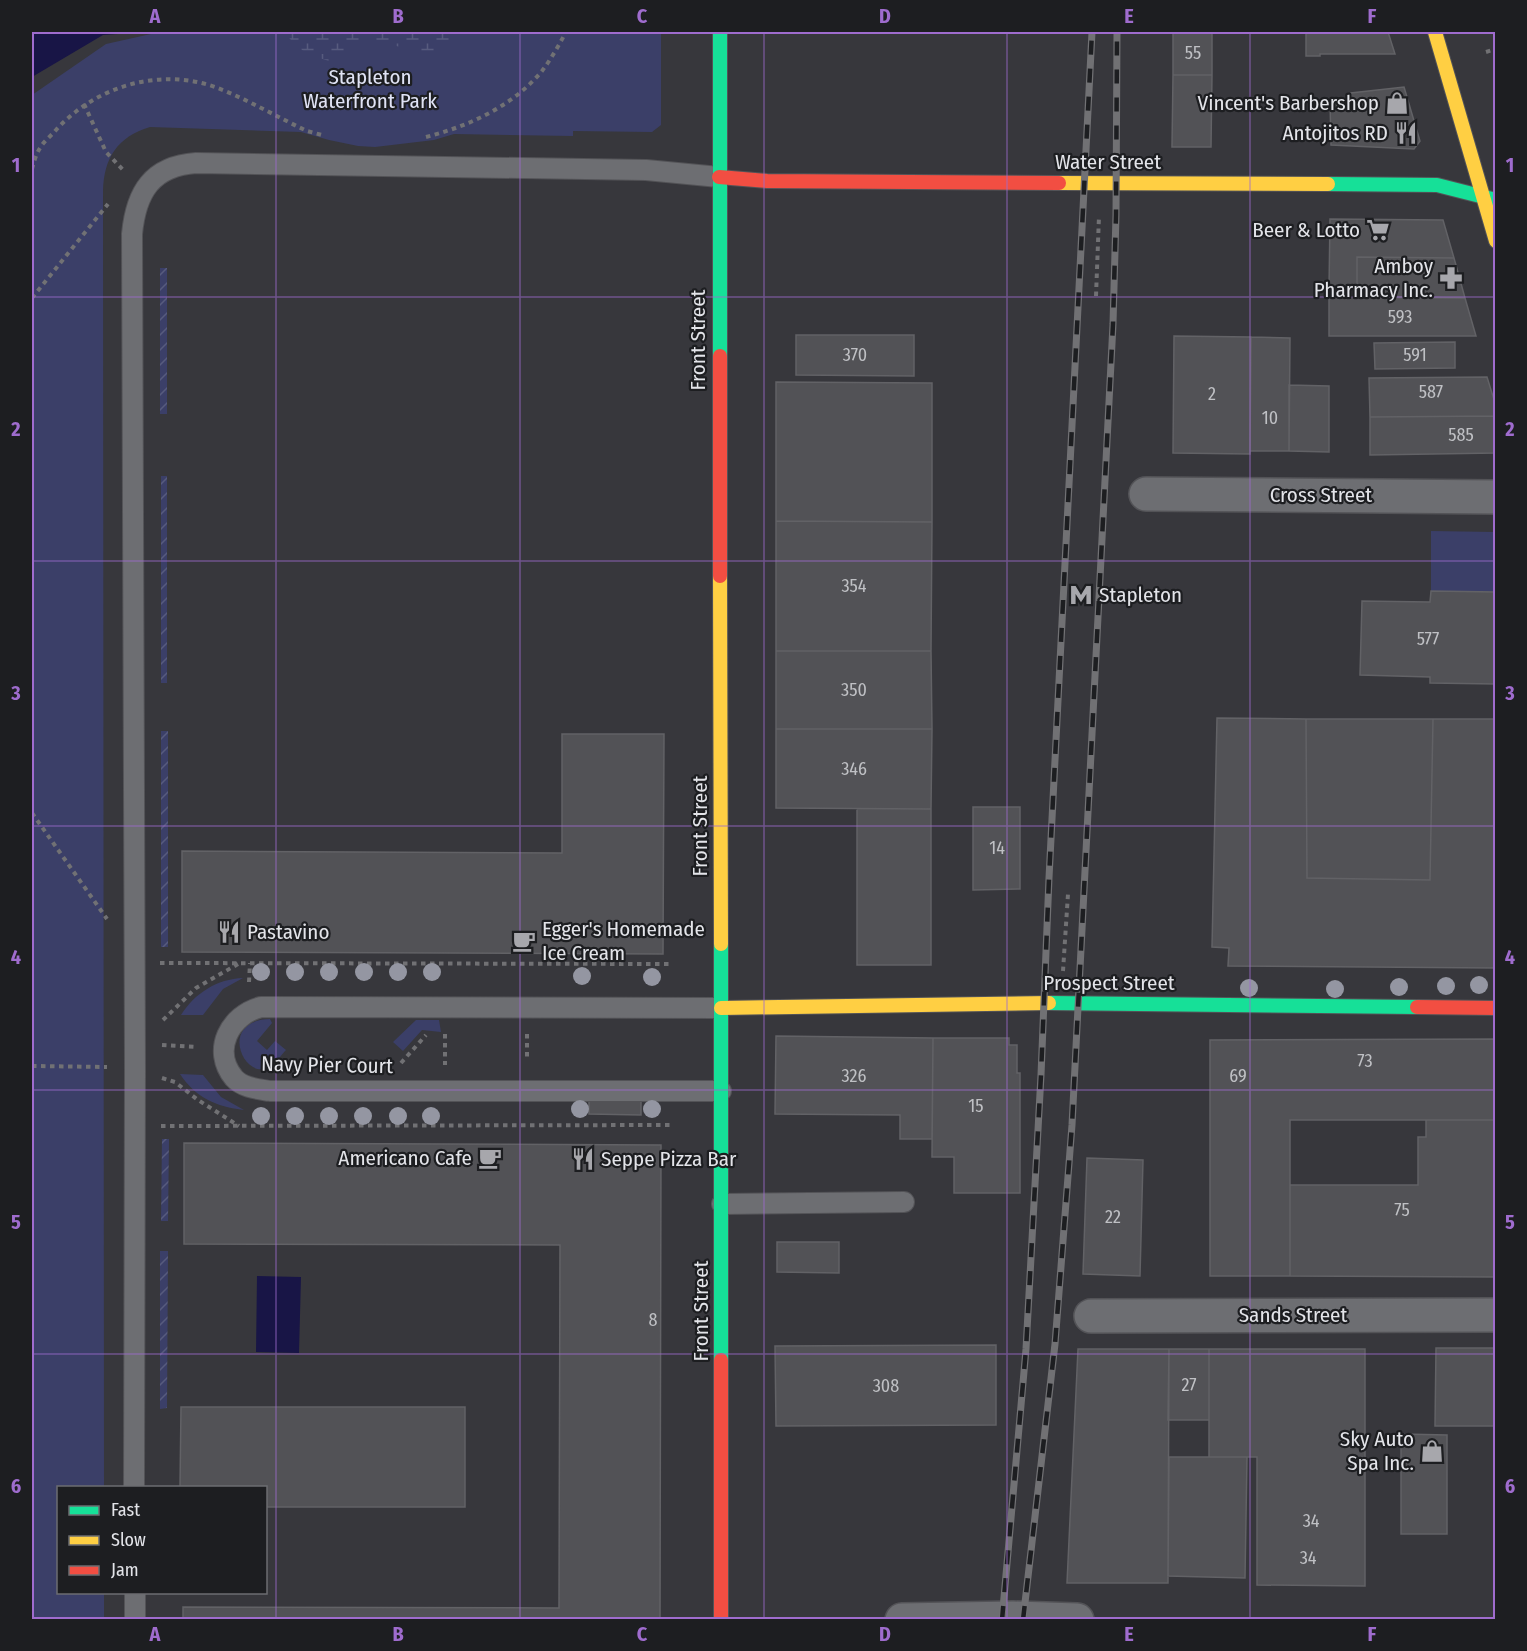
<svg xmlns="http://www.w3.org/2000/svg" width="1527" height="1651" font-family="'Fira Sans Condensed',sans-serif">
<style>
.green{fill:#3b3f68}
.wetland{fill:url(#wetland-marsh)}
.garden{fill:url(#garden-furrows)}
.water{fill:#181546}
.pier{fill:#37373c}
.building{fill:#525256;stroke:#626266;stroke-width:1.5}
.lines{fill:none;stroke-linecap:round;stroke-linejoin:round}
.lane-casing{stroke:#535357;stroke-width:22}
.street-casing{stroke:#535357;stroke-width:36}
.fast-casing{stroke:#535357;stroke-width:16}
.slow-casing{stroke:#535357;stroke-width:16}
.jam-casing{stroke:#535357;stroke-width:16}
.path{stroke:#717174;stroke-width:4;stroke-dasharray:4.5 4.5;stroke-linecap:butt}
.lane{stroke:#6d6e72;stroke-width:20}
.street{stroke:#6d6e72;stroke-width:33}
.fast{stroke:#16e098;stroke-width:14}
.slow{stroke:#ffcf43;stroke-width:14}
.jam{stroke:#f24e42;stroke-width:14}
.rail-casing{stroke:#717174;stroke-width:7}
.rail{stroke:#1d1e21;stroke-width:4.5;stroke-dasharray:14;stroke-linecap:butt}
.tree{fill:#9496a2}
.grid{fill:none;stroke:#9f6cce;stroke-width:1.5;stroke-opacity:0.55}
.labels{text-anchor:middle;dominant-baseline:central;stroke-width:4.5;stroke-linejoin:round;paint-order:stroke}
.number-label{font-size:18px;fill:#bfc0c4}
.park-label{font-size:21px;fill:#e0e3f5;stroke:#1d1e21}
.poi-label{font-size:21px;fill:#e3e4e9;stroke:#1d1e21;text-anchor:end}
.street-label{font-size:21px;fill:#e3e4e9;stroke:#1d1e21}
.neatline{fill:none;stroke:#9f6cce;stroke-width:2}
.grid-label{font-size:20px;text-anchor:middle;font-weight:bold;fill:#9f6cce}
</style>
<defs>
<pattern id="wetland-marsh" width="20" height="14" patternUnits="userSpaceOnUse" patternTransform="scale(1.5)"><rect width="20" height="14" fill="#3b3f68"/><path d="M1 5h8M5 5V1M11 12h8M15 12V8" fill="none" stroke="#575b7e"/></pattern>
<pattern id="garden-furrows" width="10" height="10" patternUnits="userSpaceOnUse" patternTransform="scale(1.5)"><rect width="10" height="10" fill="#3b3f68"/><path d="M-1 1l2-2M0 10L10 0M9 11l2-2" fill="none" stroke="#575b7e"/></pattern>
</defs>
<rect width="100%" height="100%" fill="#37373c"/>
<path class="green" d="M 150,32 L 661,32 L 661,125 L 652,132 L 573,131 L 573,136 L 454,134 L 434,140 L 375,147 L 358,146 L 329,140 L 301,132 L 150,127 C 117,137 104,158 103,191 L 104,1487 L 58,1488 L 58,1592 L 104,1593 L 104,1620 L 32,1619 L 32,92 L 105,41 Z
M 1431,531 L 1495,532 L 1495,592 L 1431,591 Z
M 243,978 L 223,989 L 203,1015 L 181,1015 C 195,993 217,979 243,978 Z
M 270,1019 L 272,1023 L 257,1041 L 267,1050 L 275,1041 L 286,1050 C 281,1055 276,1064 269,1067 C 244,1082 217,1020 270,1019 Z
M 416,1020 L 439,1020 L 441,1032 L 422,1030 L 403,1051 L 393,1042 Z
M 180,1074 L 203,1075 L 221,1097 L 244,1110 C 216,1107 195,1097 180,1074 Z"/>
<path class="wetland" d="M 292,32 L 464,32 C 460,36 456,43 451,46 C 430,62 389,41 366,39 L 333,62 C 311,56 301,53 286,34 Z"/>
<path class="garden" d="M 160,268 L 167,268 L 167,414 L 160,414 Z
M 161,476 L 167,476 L 167,683 L 161,683 Z
M 161,731 L 168,731 L 168,947 L 161,947 Z
M 162,1139 L 169,1139 L 168,1221 L 161,1221 Z
M 160,1251 L 168,1251 L 167,1408 L 160,1409 Z"/>
<path class="water" d="M 32,32 L 150,32 L 105,41 L 32,92 Z
M 257,1276 L 301,1277 L 299,1353 L 256,1352 Z"/>
<path class="pier" d="M 147,32 L 153,32 L 151,34 L 106,44 L 32,95 L 32,77 L 103,35 Z"/>
<path class="building" d="M 1173,32 L 1212,32 L 1212,75 L 1173,75 Z
M 1306,32 L 1388,32 L 1395,54 L 1320,54 L 1320,56 L 1306,56 Z
M 1173,75 L 1212,75 L 1211,147 L 1172,147 Z
M 1404,87 L 1420,141 L 1414,149 L 1331,145 L 1330,101 L 1352,101 L 1351,93 Z
M 1330,219 L 1443,220 L 1454,258 L 1357,257 L 1357,289 L 1329,289 Z
M 1357,257 L 1454,258 L 1465,298 L 1357,296 Z
M 1329,297 L 1465,298 L 1476,336 L 1329,336 Z
M 796,335 L 914,335 L 914,376 L 796,375 Z
M 1174,336 L 1251,337 L 1250,454 L 1173,453 Z
M 1251,337 L 1290,338 L 1289,451 L 1250,451 Z
M 1455,342 L 1455,368 L 1375,369 L 1374,343 Z
M 1487,377 L 1496,406 L 1496,416 L 1370,417 L 1369,378 Z
M 776,382 L 932,383 L 932,522 L 776,521 Z
M 1289,385 L 1329,386 L 1329,452 L 1289,451 Z
M 1496,416 L 1496,453 L 1370,455 L 1370,417 Z
M 776,521 L 932,522 L 931,651 L 776,651 Z
M 1431,591 L 1496,592 L 1496,684 L 1430,683 L 1430,677 L 1360,675 L 1362,601 L 1430,602 Z
M 776,651 L 931,651 L 932,729 L 776,729 Z
M 1217,718 L 1306,719 L 1307,878 L 1430,880 L 1433,719 L 1496,719 L 1496,968 L 1228,966 L 1229,948 L 1212,947 Z
M 1306,719 L 1433,719 L 1430,880 L 1307,878 Z
M 776,729 L 932,729 L 931,809 L 776,808 Z
M 562,734 L 664,734 L 663,954 L 182,952 L 182,851 L 562,853 Z
M 973,807 L 1020,807 L 1020,889 L 973,890 Z
M 857,809 L 931,809 L 931,965 L 857,965 Z
M 776,1036 L 933,1038 L 932,1139 L 900,1139 L 900,1115 L 775,1114 Z
M 933,1038 L 1009,1038 L 1009,1045 L 1017,1045 L 1017,1073 L 1020,1073 L 1020,1193 L 954,1193 L 954,1157 L 932,1157 Z
M 1496,1039 L 1496,1120 L 1290,1120 L 1290,1276 L 1210,1276 L 1210,1040 Z
M 589,1101 L 641,1101 L 641,1115 L 589,1114 Z
M 1426,1120 L 1496,1120 L 1496,1277 L 1290,1276 L 1290,1185 L 1418,1185 L 1418,1137 L 1426,1137 Z
M 184,1143 L 661,1145 L 660,1620 L 183,1620 L 183,1607 L 559,1608 L 560,1245 L 184,1244 Z
M 1087,1158 L 1143,1160 L 1140,1276 L 1083,1274 Z
M 777,1242 L 839,1242 L 839,1273 L 777,1272 Z
M 996,1345 L 996,1425 L 776,1426 L 775,1346 Z
M 1436,1348 L 1496,1348 L 1496,1426 L 1435,1426 Z
M 1078,1349 L 1169,1349 L 1168,1583 L 1067,1583 Z
M 1169,1349 L 1209,1349 L 1209,1420 L 1168,1420 Z
M 1209,1349 L 1365,1349 L 1365,1586 L 1257,1585 L 1257,1457 L 1209,1457 Z
M 181,1407 L 465,1407 L 465,1507 L 266,1507 L 266,1488 L 180,1488 Z
M 1401,1434 L 1447,1435 L 1447,1534 L 1401,1534 Z
M 1169,1457 L 1247,1457 L 1245,1578 L 1168,1576 Z"/>
<g class="lines">
<g class="lane-casing">
<path id="lane" d="M 721,1091 L 270,1091 C 258,1089 243,1088 234,1078 C 211,1050 230,1015 261,1007 L 721,1008
M 722,1204 L 904,1202
M 134,1488 L 135,1067 L 132,234 C 136,192 152,166 196,163 L 646,170 L 719,177
M 135,1592 L 135,1620"/>
</g>
<g class="street-casing">
<path id="street" d="M 1146,494 L 1496,497
M 1091,1316 L 1496,1315
M 902,1620 L 1013,1618 L 1077,1620"/>
</g>
<g class="fast-casing">
<path id="fast" d="M 720,32 L 720,356
M 1328,184 L 1437,185 L 1496,200
M 721,944 L 721,1360
M 1049,1003 L 1417,1007"/>
</g>
<g class="slow-casing">
<path id="slow" d="M 1435,32 L 1496,241
M 1059,183 L 1328,184
M 720,576 L 721,944
M 721,1008 L 1049,1003"/>
</g>
<g class="jam-casing">
<path id="jam" d="M 719,177 L 767,181 L 1059,183
M 720,356 L 720,576
M 1417,1007 L 1496,1008
M 721,1360 L 721,1620"/>
</g>
<path class="path" d="M 1486,52 L 1496,49
M 84,104 L 106,152 L 124,171
M 426,137 C 469,126 513,106 542,71 C 551,59 559,45 566,32
M 32,169 C 34,162 36,154 40,148 C 44,141 51,136 56,130 C 95,87 158,67 215,87 C 247,99 277,117 307,131 L 322,135
M 1096,296 L 1099,216
M 32,298 L 108,204
M 32,813 L 107,919
M 160,963 L 670,964
M 1063,971 L 1068,894
M 249,982 L 250,963
M 163,1020 L 196,988 L 238,964
M 445,1034 L 445,1065
M 527,1034 L 527,1061
M 162,1045 L 197,1047
M 401,1063 L 426,1035
M 32,1066 L 107,1067
M 162,1078 L 175,1082 L 198,1100 L 239,1126
M 161,1126 L 671,1125"/>
<use href="#lane" class="lane"/>
<use href="#street" class="street"/>
<use href="#fast" class="fast"/>
<use href="#slow" class="slow"/>
<use href="#jam" class="jam"/>
<g class="rail-casing">
<path id="rail" d="M 1002,1620 L 1026,1349 L 1041,1075 L 1049,878 L 1092,32
M 1023,1620 L 1055,1344 L 1072,1125 L 1113,324 L 1116,215 L 1117,32"/>
</g>
<use href="#rail" class="rail"/>
</g>
<g class="tree">
<circle cx="261" cy="972" r="9"/>
<circle cx="295" cy="972" r="9"/>
<circle cx="329" cy="972" r="9"/>
<circle cx="364" cy="972" r="9"/>
<circle cx="398" cy="972" r="9"/>
<circle cx="432" cy="972" r="9"/>
<circle cx="582" cy="976" r="9"/>
<circle cx="652" cy="977" r="9"/>
<circle cx="1479" cy="985" r="9"/>
<circle cx="1446" cy="986" r="9"/>
<circle cx="1399" cy="987" r="9"/>
<circle cx="1249" cy="988" r="9"/>
<circle cx="1335" cy="989" r="9"/>
<circle cx="580" cy="1109" r="9"/>
<circle cx="652" cy="1109" r="9"/>
<circle cx="261" cy="1116" r="9"/>
<circle cx="295" cy="1116" r="9"/>
<circle cx="329" cy="1116" r="9"/>
<circle cx="363" cy="1116" r="9"/>
<circle cx="398" cy="1116" r="9"/>
<circle cx="431" cy="1116" r="9"/>
</g>
<path class="grid" d="M 276,32 L 276,1620M 520,32 L 520,1620M 764,32 L 764,1620M 1007,32 L 1007,1620M 1250,32 L 1250,1620M 32,297 L 1496,297M 32,561 L 1496,561M 32,826 L 1496,826M 32,1090 L 1496,1090M 32,1354 L 1496,1354"/>
<defs>
<g id="shop-bare" transform="scale(1.8)"><path d="M-5-2.5h2.3a2.7 3.5 0 0 1 5.4 0H5L5.5 6h-11ZM-1.5-2.5h3a1.5 2.3 0 0 0-3 0Z" fill="#a7a7ac" stroke="#1d1e21" stroke-width="2.5" paint-order="stroke"/></g>
<g id="restaurant-bare" transform="scale(1.8)"><path d="M-5-6h1v4h1v-4h1v4h1v-4h1v5L-1.5 .5V6h-2V.5L-5-1ZM5-6V6H3V1.5H1.5Q1.5-4 5-6Z" fill="#a7a7ac" stroke="#1d1e21" stroke-width="2.5" paint-order="stroke"/></g>
<g id="supermarket-bare" transform="scale(1.8)"><path d="M-6-5.5h2.5l.6 2H6L4.5 2H-2.5L-4.4-4H-6ZM-1.5 3.2a1.3 1.3 0 1 0 .1 0ZM3 3.2a1.3 1.3 0 1 0 .1 0Z" fill="#a7a7ac" stroke="#1d1e21" stroke-width="2.5" paint-order="stroke"/></g>
<g id="pharmacy-bare" transform="scale(1.8)"><path d="M-2-6h4v4h4v4h-4v4h-4v-4h-4v-4h4Z" fill="#a7a7ac" stroke="#1d1e21" stroke-width="2.5" paint-order="stroke"/></g>
<g id="metro-bare" transform="scale(1.8)"><path d="M-5.5 5V-5H-3L0 0L3-5H5.5V5H3V-.5L0 4L-3-.5V5Z" fill="#a7a7ac" stroke="#1d1e21" stroke-width="2.5" paint-order="stroke"/></g>
<g id="cafe-bare" transform="scale(1.8)"><path d="M-5.5-4.5H6V0H3Q3 3.5 0 3.5H-2.5Q-5.5 3.5-5.5 0ZM3-3.2v2h1.7v-2ZM-6 4.5H4V6H-6Z" fill="#a7a7ac" stroke="#1d1e21" stroke-width="2.5" paint-order="stroke"/></g>
</defs>
<g fill-rule="evenodd">
<use href="#shop-bare" x="1397" y="103"/>
<use href="#restaurant-bare" x="1406" y="133"/>
<use href="#supermarket-bare" x="1378" y="230"/>
<use href="#pharmacy-bare" x="1451" y="278"/>
<use href="#metro-bare" x="1081" y="595"/>
<use href="#restaurant-bare" x="229" y="932"/>
<use href="#cafe-bare" x="524" y="941"/>
<use href="#cafe-bare" x="490" y="1158"/>
<use href="#restaurant-bare" x="583" y="1159"/>
<use href="#shop-bare" x="1432" y="1451"/>
</g>
<g class="labels">
<g class="number-label">
<text x="1193" y="53">55</text>
<text x="1400" y="317">593</text>
<text x="855" y="355">370</text>
<text x="1415" y="355">591</text>
<text x="1431" y="392">587</text>
<text x="1212" y="394">2</text>
<text x="1270" y="418">10</text>
<text x="1461" y="435">585</text>
<text x="854" y="586">354</text>
<text x="1428" y="639">577</text>
<text x="854" y="690">350</text>
<text x="854" y="769">346</text>
<text x="997" y="848">14</text>
<text x="1365" y="1061">73</text>
<text x="854" y="1076">326</text>
<text x="1238" y="1076">69</text>
<text x="976" y="1106">15</text>
<text x="1402" y="1210">75</text>
<text x="1113" y="1217">22</text>
<text x="653" y="1320">8</text>
<text x="1189" y="1385">27</text>
<text x="886" y="1386">308</text>
<text x="1311" y="1521">34</text>
<text x="1308" y="1558">34</text>
</g>
<g class="park-label">
<text x="370" y="77">Stapleton<tspan x="370" dy="24">Waterfront Park</tspan></text>
</g>
<g class="poi-label">
<text x="1379" y="103">Vincent's Barbershop</text>
<text x="1388" y="133">Antojitos RD</text>
<text x="1360" y="230">Beer &amp; Lotto</text>
<text x="1433" y="266">Amboy<tspan x="1433" dy="24">Pharmacy Inc.</tspan></text>
<text x="1099" y="595" text-anchor="start">Stapleton</text>
<text x="542" y="929" text-anchor="start">Egger's Homemade<tspan x="542" dy="24">Ice Cream</tspan></text>
<text x="247" y="932" text-anchor="start">Pastavino</text>
<text x="472" y="1158">Americano Cafe</text>
<text x="601" y="1159" text-anchor="start">Seppe Pizza Bar</text>
<text x="1414" y="1439">Sky Auto<tspan x="1414" dy="24">Spa Inc.</tspan></text>
</g>
<g class="street-label">
<text x="1108" y="162">Water Street</text>
<text transform="translate(698 340) rotate(-90)">Front Street</text>
<text x="1321" y="495">Cross Street</text>
<text transform="translate(700 826) rotate(-90)">Front Street</text>
<text x="1109" y="983">Prospect Street</text>
<text transform="translate(327 1065) rotate(1)">Navy Pier Court</text>
<text transform="translate(701 1311) rotate(-90)">Front Street</text>
<text x="1293" y="1315">Sands Street</text>
</g>
</g>
<rect width="1527" height="1651" fill="none" stroke="#1d1e21" stroke-width="66"/>
<rect x="57" y="1486" width="210" height="108" fill="#1d1e21" stroke="#6c6d71" stroke-width="1.5"/>
<rect x="69" y="1506" width="30" height="9" fill="#16e098" stroke="#6c6d71" stroke-width="1.5"/>
<text x="111" y="1516" font-size="18" fill="#e3e4e9">Fast</text>
<rect x="69" y="1536" width="30" height="9" fill="#ffcf43" stroke="#6c6d71" stroke-width="1.5"/>
<text x="111" y="1546" font-size="18" fill="#e3e4e9">Slow</text>
<rect x="69" y="1566" width="30" height="9" fill="#f24e42" stroke="#6c6d71" stroke-width="1.5"/>
<text x="111" y="1576" font-size="18" fill="#e3e4e9">Jam</text>
<rect x="33" y="33" width="1461" height="1585" class="neatline"/>
<g class="grid-label">
<text x="155" y="23">A</text>
<text x="398" y="23">B</text>
<text x="642" y="23">C</text>
<text x="885" y="23">D</text>
<text x="1129" y="23">E</text>
<text x="1372" y="23">F</text>
<text x="16" y="172">1</text>
<text x="1510" y="172">1</text>
<text x="16" y="436">2</text>
<text x="1510" y="436">2</text>
<text x="16" y="700">3</text>
<text x="1510" y="700">3</text>
<text x="16" y="964">4</text>
<text x="1510" y="964">4</text>
<text x="16" y="1229">5</text>
<text x="1510" y="1229">5</text>
<text x="16" y="1493">6</text>
<text x="1510" y="1493">6</text>
<text x="155" y="1641">A</text>
<text x="398" y="1641">B</text>
<text x="642" y="1641">C</text>
<text x="885" y="1641">D</text>
<text x="1129" y="1641">E</text>
<text x="1372" y="1641">F</text>
</g>
</svg>
